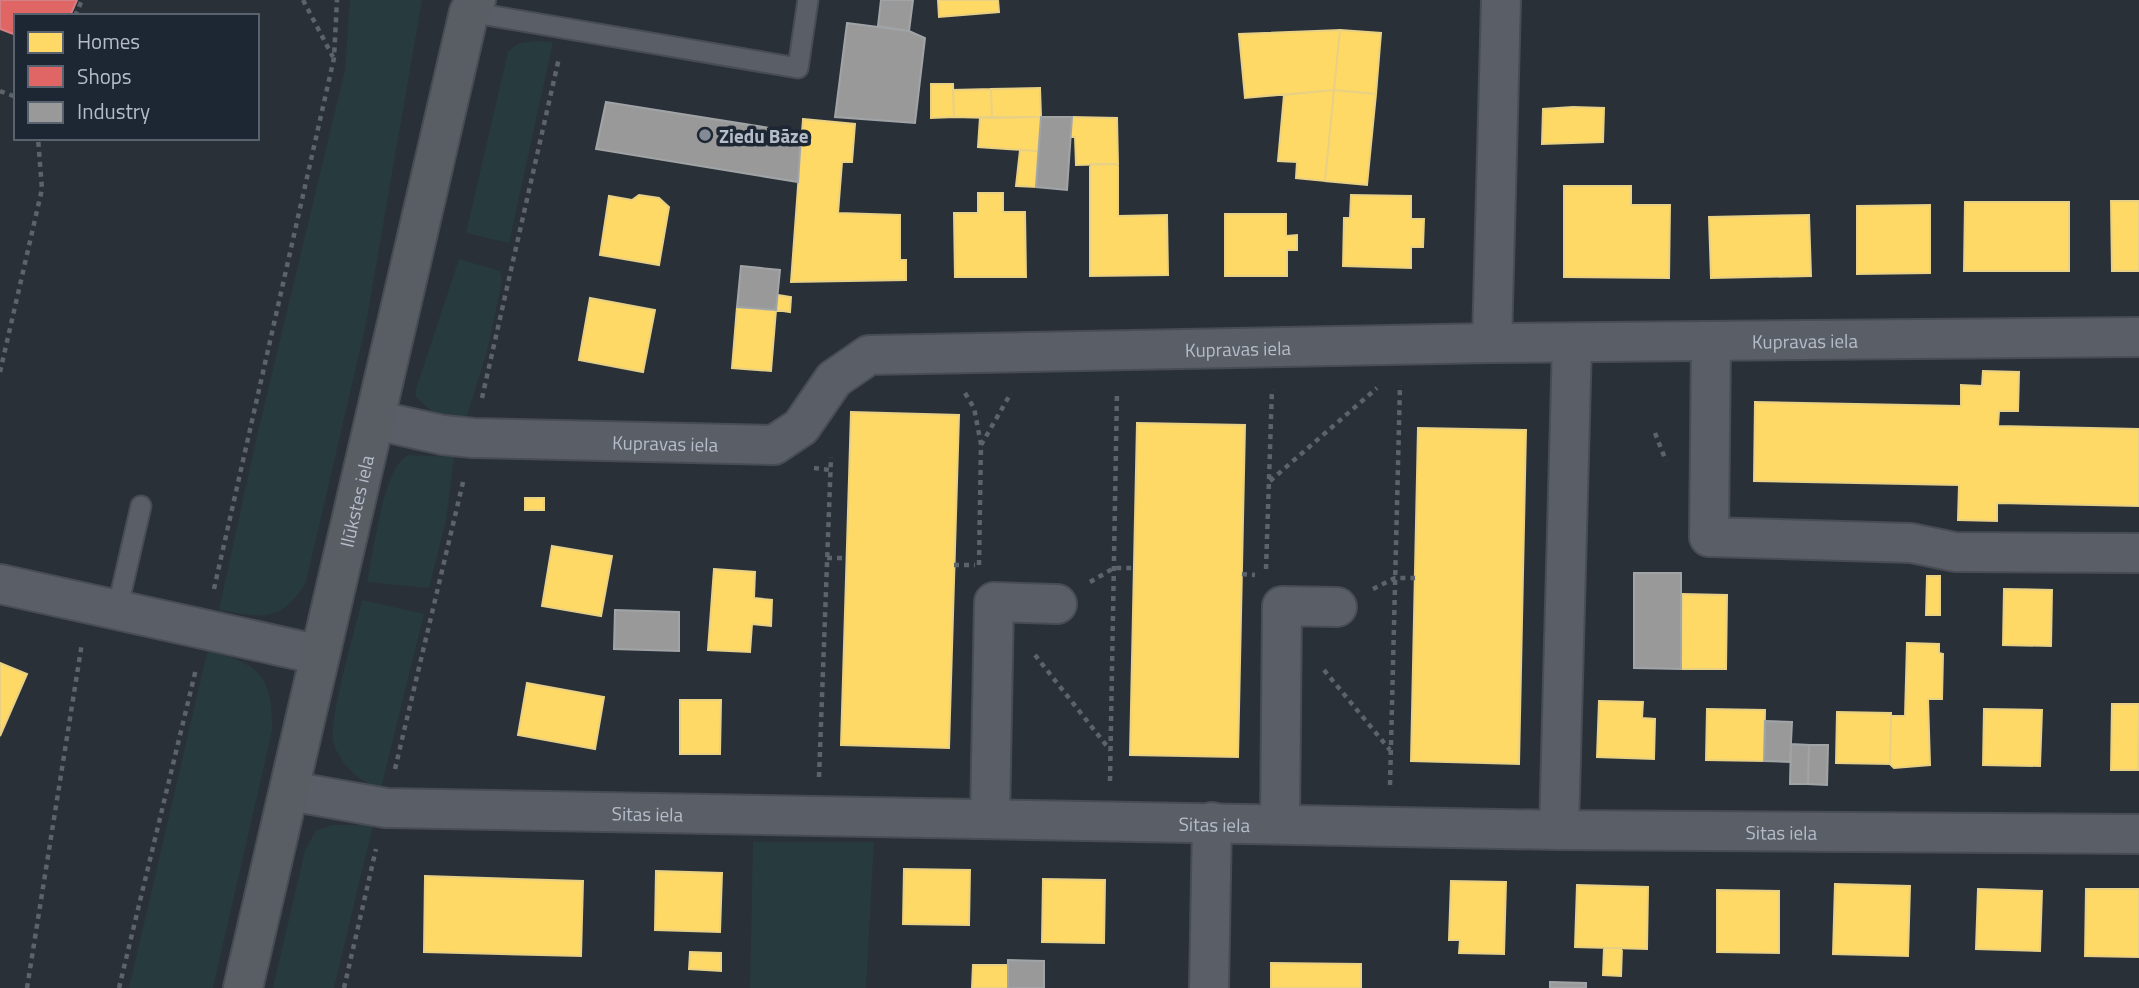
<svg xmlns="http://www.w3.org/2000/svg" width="2139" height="988" font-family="'Titillium Web',sans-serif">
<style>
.green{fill:#273a3e}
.homes{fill:#ffd966;stroke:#e8d084;stroke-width:2}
.shops{fill:#e06666;stroke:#d38084;stroke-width:2}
.industry{fill:#999;stroke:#a1a4a7;stroke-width:2}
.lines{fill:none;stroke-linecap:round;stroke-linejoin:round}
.lane-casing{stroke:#484c53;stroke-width:23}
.street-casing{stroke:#484c53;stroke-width:42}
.secondary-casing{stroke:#484c53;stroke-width:42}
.path{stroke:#5d636a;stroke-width:4.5;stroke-dasharray:5 5;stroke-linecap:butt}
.lane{stroke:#5a5e66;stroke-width:19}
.street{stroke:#5a5e66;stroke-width:38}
.secondary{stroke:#595d64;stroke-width:38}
.poi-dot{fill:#848b96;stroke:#1d2633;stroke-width:2.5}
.labels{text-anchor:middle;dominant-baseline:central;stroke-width:7;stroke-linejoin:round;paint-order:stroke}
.poi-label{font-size:19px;font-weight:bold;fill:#b4bcc9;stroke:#1d2633;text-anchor:start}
.street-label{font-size:19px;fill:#b4bcc9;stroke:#1d2633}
</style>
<rect width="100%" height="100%" fill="#2a3038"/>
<path class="green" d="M 350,0 L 422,0 L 366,324 L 306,582 C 281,624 261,617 219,610 L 256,440 L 345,70 Z
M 534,41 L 553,42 L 509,243 L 466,233 L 508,52 L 517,44 Z
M 459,259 L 500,271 L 502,281 L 487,352 L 466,418 L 437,416 L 416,397 L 416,389 Z
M 409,455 L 454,457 L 446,520 L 429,588 L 367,582 C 373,555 384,463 409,455 Z
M 362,600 L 424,614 L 381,788 C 361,784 337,762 333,740 C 330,713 355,631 362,600 Z
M 208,649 C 259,666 273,673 272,731 L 213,988 L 129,988 Z
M 331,825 L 373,825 L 334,988 L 273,988 L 305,850 L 316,831 Z
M 753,842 L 874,842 L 866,988 L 750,988 Z"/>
<path class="homes" d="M 938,0 L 998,0 L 999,12 L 939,17 Z
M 1340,30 L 1381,33 L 1376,94 L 1334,90 Z
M 1340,30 L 1334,90 L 1245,98 L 1239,34 Z
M 931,84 L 953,84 L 954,117 L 931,118 Z
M 1040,88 L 1041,117 L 992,118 L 991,89 Z
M 991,89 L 992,118 L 954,117 L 953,90 Z
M 1334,90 L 1376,94 L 1367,185 L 1325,181 Z
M 1334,90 L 1325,181 L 1296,178 L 1297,162 L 1278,161 L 1284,95 Z
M 1573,107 L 1604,108 L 1603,142 L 1542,144 L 1543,109 Z
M 980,117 L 1041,117 L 1038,151 L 978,147 Z
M 1072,117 L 1117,118 L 1118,164 L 1076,165 L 1075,137 L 1070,137 Z
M 803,119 L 855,124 L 852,162 L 842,162 L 838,213 L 900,215 L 900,260 L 906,260 L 906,280 L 791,282 Z
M 1020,150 L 1038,151 L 1036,187 L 1016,186 Z
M 1090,164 L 1118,164 L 1118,216 L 1167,215 L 1168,275 L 1090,276 Z
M 1564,186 L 1631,186 L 1631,205 L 1670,205 L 1669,278 L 1564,277 Z
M 978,193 L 1003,193 L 1003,212 L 1025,212 L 1026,277 L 955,277 L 954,213 L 978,213 Z
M 639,195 L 659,198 L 669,207 L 659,265 L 600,255 L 609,196 L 632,200 Z
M 1351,195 L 1411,196 L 1411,219 L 1424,219 L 1423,247 L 1411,247 L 1411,268 L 1343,266 L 1344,218 L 1350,218 Z
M 2111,201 L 2139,201 L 2139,271 L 2112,271 Z
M 1965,202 L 2069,202 L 2069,271 L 1964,271 Z
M 1930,205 L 1930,273 L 1857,274 L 1857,206 Z
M 1225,214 L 1286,214 L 1286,236 L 1297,235 L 1297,250 L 1287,250 L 1287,276 L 1225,276 Z
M 1809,215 L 1811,276 L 1711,278 L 1709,217 Z
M 778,295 L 791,297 L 790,312 L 776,310 Z
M 590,298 L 655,310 L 643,372 L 579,360 Z
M 737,307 L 776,310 L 771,371 L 732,368 Z
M 1983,371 L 2019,372 L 2018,411 L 1999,411 L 1998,426 L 2139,429 L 2139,506 L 1997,503 L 1997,521 L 1958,520 L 1959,485 L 1754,481 L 1755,402 L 1961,406 L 1961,385 L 1982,386 Z
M 851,412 L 959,415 L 949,748 L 841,745 Z
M 1137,423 L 1245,425 L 1238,757 L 1130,755 Z
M 1418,428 L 1526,430 L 1519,764 L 1411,761 Z
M 525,498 L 544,498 L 544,510 L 525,510 Z
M 552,546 L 612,556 L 601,616 L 542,606 Z
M 714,569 L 755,572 L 754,598 L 772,600 L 771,626 L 752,624 L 750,652 L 708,650 Z
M 1927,576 L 1940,576 L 1940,615 L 1926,615 Z
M 2004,589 L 2052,590 L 2051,646 L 2003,645 Z
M 1682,594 L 1727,595 L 1726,669 L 1681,669 Z
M 1907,643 L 1939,644 L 1939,653 L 1943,654 L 1942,699 L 1928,699 L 1930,765 L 1894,768 L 1890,764 L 1891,716 L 1905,716 Z
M 0,663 L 27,674 L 0,736 Z
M 527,683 L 604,697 L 595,749 L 518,735 Z
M 680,700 L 721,700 L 720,754 L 680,754 Z
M 1599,701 L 1643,702 L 1642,718 L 1655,719 L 1654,759 L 1597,757 Z
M 2112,704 L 2139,704 L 2138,770 L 2111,770 Z
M 1707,709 L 1765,710 L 1764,761 L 1706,760 Z
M 1984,709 L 2042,710 L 2040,766 L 1983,765 Z
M 1837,712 L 1891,713 L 1890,764 L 1836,763 Z
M 904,869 L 970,870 L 969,925 L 903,924 Z
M 656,871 L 722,873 L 720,932 L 655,930 Z
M 425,876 L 583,881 L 581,956 L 424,952 Z
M 1043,879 L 1105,880 L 1104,943 L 1042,942 Z
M 1451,881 L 1506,882 L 1504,954 L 1459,953 L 1460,940 L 1449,940 Z
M 1835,884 L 1910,886 L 1908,956 L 1833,954 Z
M 1577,885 L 1648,887 L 1647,949 L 1575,947 Z
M 1978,889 L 2042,891 L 2040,951 L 1976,949 Z
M 2086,889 L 2139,889 L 2139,957 L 2085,956 Z
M 1717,890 L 1779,891 L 1779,953 L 1717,952 Z
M 1604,948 L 1622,948 L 1621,976 L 1603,975 Z
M 690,952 L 721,953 L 721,971 L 689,969 Z
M 1271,963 L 1361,964 L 1361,988 L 1271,988 Z
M 973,965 L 1008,965 L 1008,988 L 972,988 Z"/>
<path class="shops" d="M 0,0 L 77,0 L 70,16 L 16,16 L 16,35 L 0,29 Z"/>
<path class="industry" d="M 881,0 L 913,0 L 909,31 L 878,26 Z
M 847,23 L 909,31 L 925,38 L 915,123 L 835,117 Z
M 606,102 L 801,133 L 798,182 L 596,149 Z
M 1041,117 L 1072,117 L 1067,190 L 1036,187 Z
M 741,266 L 780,270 L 776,310 L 737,307 Z
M 1634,573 L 1681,573 L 1681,669 L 1634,668 Z
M 615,610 L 679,612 L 679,651 L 614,649 Z
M 1765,721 L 1792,722 L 1790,762 L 1764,761 Z
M 1791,744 L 1809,745 L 1808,784 L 1790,784 Z
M 1809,745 L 1828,745 L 1827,785 L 1808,784 Z
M 1008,960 L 1044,961 L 1044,988 L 1008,988 Z
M 1550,982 L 1586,983 L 1586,988 L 1550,988 Z"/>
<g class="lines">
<g class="lane-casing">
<path id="lane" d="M 469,12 L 798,68 L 808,0
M 117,610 L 141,506"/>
</g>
<g class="street-casing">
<g id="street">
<path d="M 1711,341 L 1709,537 L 1911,543 L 1955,552 L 2139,553"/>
<path d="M 1492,343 L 1501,0"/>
<path id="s1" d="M 375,420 L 443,435 L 473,438 L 774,445 L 801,427 L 834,379 L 869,355 L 1492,343 L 2139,337"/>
<path d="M 0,584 L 320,655"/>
<path id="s2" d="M 290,791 L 386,808 L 1559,830 L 2139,834"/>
<path d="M 990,819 L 994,602 L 1057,604"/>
<path d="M 1280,823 L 1282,606 L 1337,607"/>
<path d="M 1559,830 L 1572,343"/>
<path d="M 1209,988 L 1212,822"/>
</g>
</g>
<g class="secondary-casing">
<g id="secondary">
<path id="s3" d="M 243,988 L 469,12 L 476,0"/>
</g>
</g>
<path class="path" d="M 303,0 L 333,57
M 75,16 L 82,0
M 0,91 L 16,97
M 0,372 L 42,189 L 38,138
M 965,393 L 974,408 L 981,444
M 482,398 L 559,58
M 1655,433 L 1666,461
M 814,468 L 830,470
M 1270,481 L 1377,388
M 827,558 L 847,558
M 954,565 L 975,565
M 979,565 L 981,445 L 1011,393
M 1266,569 L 1272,389
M 1242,574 L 1255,575
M 1090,582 L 1114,568 L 1134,568
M 214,589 L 334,58 L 337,0
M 1373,589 L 1395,578 L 1415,578
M 1035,655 L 1110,750
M 1324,670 L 1390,750
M 395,769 L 464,478
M 819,777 L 831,457
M 1110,781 L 1117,391
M 1390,785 L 1400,385
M 27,988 L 82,643
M 119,988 L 196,669
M 344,988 L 376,849"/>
<use href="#lane" class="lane"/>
<use href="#street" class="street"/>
<use href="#secondary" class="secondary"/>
</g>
<circle class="poi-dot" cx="705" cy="135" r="7"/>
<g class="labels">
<g class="poi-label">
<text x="719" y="135">Ziedu Bāze</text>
</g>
<g class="street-label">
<text stroke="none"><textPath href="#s1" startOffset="1470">Kupravas iela</textPath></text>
<text stroke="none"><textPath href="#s1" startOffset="903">Kupravas iela</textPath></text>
<text stroke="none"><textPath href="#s1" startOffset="292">Kupravas iela</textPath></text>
<text stroke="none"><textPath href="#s3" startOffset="500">Ilūkstes iela</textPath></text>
<text stroke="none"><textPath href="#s2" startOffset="359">Sitas iela</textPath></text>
<text stroke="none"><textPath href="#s2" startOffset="926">Sitas iela</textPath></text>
<text stroke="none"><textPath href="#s2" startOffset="1493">Sitas iela</textPath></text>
</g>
</g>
<rect x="14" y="14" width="245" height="126" fill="#1d2633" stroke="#59626f" stroke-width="2"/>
<rect x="28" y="32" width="35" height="21" fill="#ffd966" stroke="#59626f" stroke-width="2"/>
<text x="77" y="49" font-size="21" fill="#b4bcc9">Homes</text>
<rect x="28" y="66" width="35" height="21" fill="#e06666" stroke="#59626f" stroke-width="2"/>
<text x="77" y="84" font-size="21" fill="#b4bcc9">Shops</text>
<rect x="28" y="102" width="35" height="21" fill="#999999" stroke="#59626f" stroke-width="2"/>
<text x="77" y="119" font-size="21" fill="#b4bcc9">Industry</text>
</svg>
